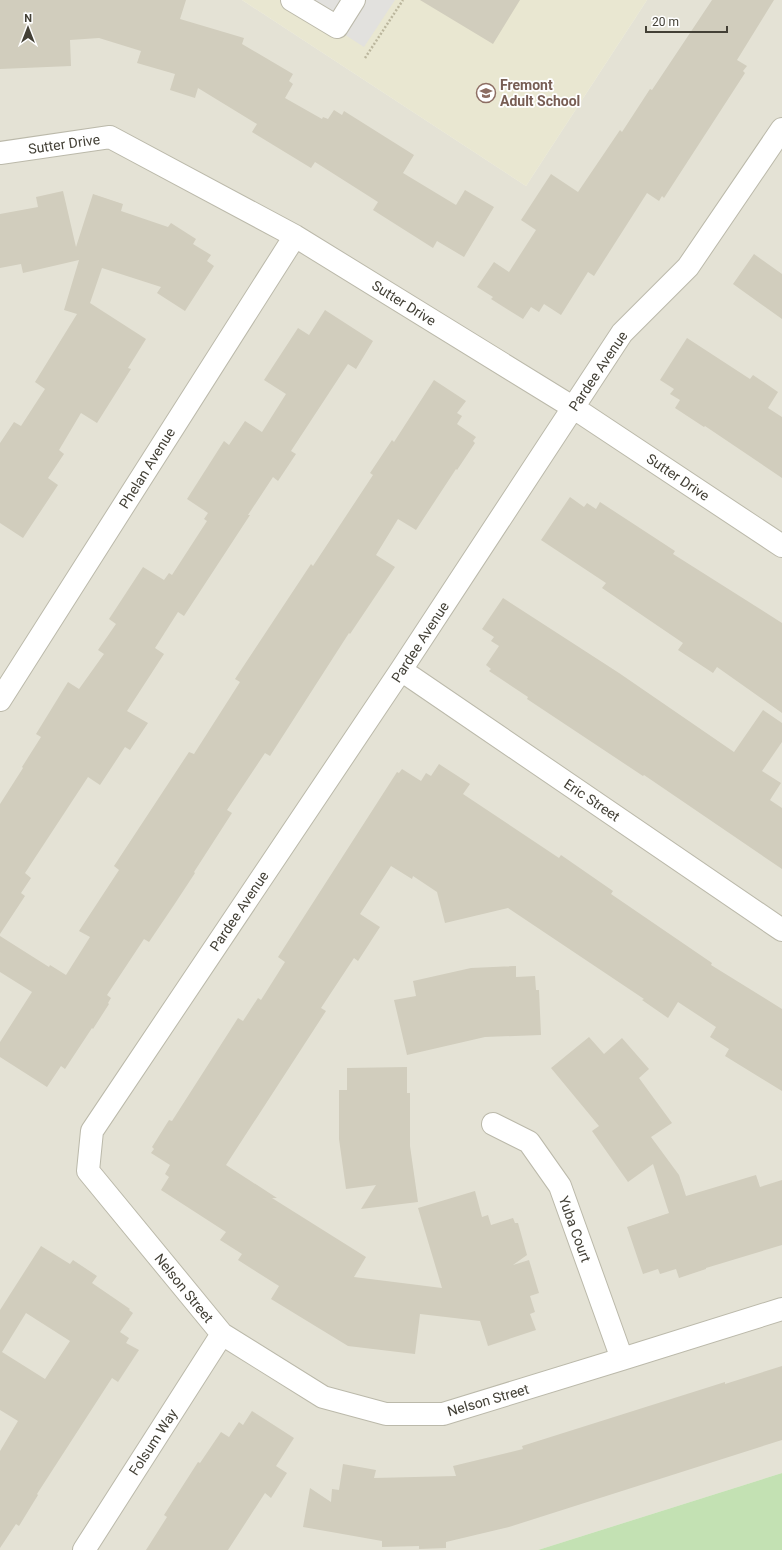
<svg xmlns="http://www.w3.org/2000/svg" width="782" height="1550" font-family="Roboto,sans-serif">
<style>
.residential{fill:#e4e2d5}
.education{fill:#e9e7d1}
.green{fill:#c3e1b3}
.parking{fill:#e2e1de}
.building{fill:#d1cdbd;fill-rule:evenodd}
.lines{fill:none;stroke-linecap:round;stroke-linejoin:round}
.minor-casing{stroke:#bbb9aa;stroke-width:24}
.path{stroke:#bbb69d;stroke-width:2.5;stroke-dasharray:2 2;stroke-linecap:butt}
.minor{stroke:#fff;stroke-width:22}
.labels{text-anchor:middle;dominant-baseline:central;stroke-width:3.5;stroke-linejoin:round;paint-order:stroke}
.education-label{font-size:14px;font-weight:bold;fill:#785e54;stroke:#fff;text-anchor:start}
.street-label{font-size:14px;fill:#434036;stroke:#fff}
</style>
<rect width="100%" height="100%" fill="#f1f0e6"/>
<path class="residential" d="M 0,0 L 242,0 L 526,186 L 647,0 L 782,0 L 782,1473 L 538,1550 L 0,1550 Z"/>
<path class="education" d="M 242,0 L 647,0 L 526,186 Z"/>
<path class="green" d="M 782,1473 L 782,1550 L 538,1550 Z"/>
<path class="parking" d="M 291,0 L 395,0 L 364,47 Z"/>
<path class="building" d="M 0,0 L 186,0 L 180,19 L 244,38 L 242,44 L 293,74 L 289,81 L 293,84 L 285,98 L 322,119 L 323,117 L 328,119 L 334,110 L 342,115 L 344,111 L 414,155 L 403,173 L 456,205 L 465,190 L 494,207 L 464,257 L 437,241 L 433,248 L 373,210 L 378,202 L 315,162 L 311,168 L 252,132 L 257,124 L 198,88 L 195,98 L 170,90 L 175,74 L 137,63 L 141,51 L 99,38 L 70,40 L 71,66 L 0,69 Z
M 420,0 L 520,0 L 493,44 Z
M 712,0 L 774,0 L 737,60 L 747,66 L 743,71 L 745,73 L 664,198 L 662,196 L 659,201 L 647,193 L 594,276 L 588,272 L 561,315 L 544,304 L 539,312 L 531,307 L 523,319 L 491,299 L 493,297 L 477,287 L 494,262 L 509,272 L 536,230 L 521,220 L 551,174 L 578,192 L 620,130 L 622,132 L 650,89 L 652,90 Z
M 63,191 L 76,247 L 93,194 L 123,204 L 121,211 L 168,227 L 171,223 L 196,239 L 193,244 L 211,255 L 207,261 L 214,266 L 185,311 L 157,293 L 161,287 L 102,268 L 90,303 L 146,339 L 128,368 L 131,369 L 97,423 L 81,413 L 59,450 L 64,454 L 48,478 L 58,485 L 23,538 L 0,523 L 0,443 L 14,422 L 21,426 L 45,389 L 35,382 L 77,314 L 64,310 L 79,260 L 23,273 L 21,264 L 0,268 L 0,214 L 38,207 L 36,197 Z
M 754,254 L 782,274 L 782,319 L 733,284 Z
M 325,310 L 373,341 L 356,369 L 348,364 L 291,451 L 296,454 L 278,481 L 273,477 L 248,515 L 250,515 L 184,616 L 178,612 L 155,648 L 164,654 L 127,711 L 148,723 L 130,750 L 125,747 L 100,785 L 88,777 L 25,873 L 31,878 L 21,893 L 25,896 L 0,934 L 0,804 L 23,768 L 22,767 L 41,737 L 36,734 L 68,682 L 79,689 L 104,654 L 98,650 L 116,624 L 109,619 L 143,567 L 164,580 L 169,573 L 172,575 L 207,521 L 204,519 L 208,513 L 187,499 L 224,441 L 229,445 L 245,421 L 262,432 L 286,394 L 264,380 L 298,328 L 309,335 Z
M 687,338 L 750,379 L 753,375 L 778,392 L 768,408 L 782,417 L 782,478 L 705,426 L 704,427 L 675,408 L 680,400 L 670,394 L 674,389 L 660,380 Z
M 434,380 L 466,401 L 457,413 L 462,416 L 457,424 L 476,437 L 473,441 L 475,443 L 457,470 L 456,469 L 416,530 L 398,519 L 376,555 L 395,567 L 350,634 L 349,633 L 270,756 L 265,753 L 227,810 L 232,813 L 194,872 L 195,873 L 174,905 L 149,942 L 144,939 L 107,995 L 111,998 L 108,1003 L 109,1004 L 93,1029 L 92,1028 L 65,1069 L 61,1066 L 47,1087 L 0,1057 L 0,1042 L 32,992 L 0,972 L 0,936 L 49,967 L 50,965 L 66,975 L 90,937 L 79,931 L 119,870 L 114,866 L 189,752 L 194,754 L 240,682 L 235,679 L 311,564 L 313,566 L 373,475 L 370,473 L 392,440 L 394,442 Z
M 570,497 L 584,507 L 587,503 L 596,509 L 600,502 L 675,551 L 673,554 L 782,623 L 782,713 L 717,667 L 713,673 L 678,650 L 683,643 L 602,588 L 606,583 L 541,540 Z
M 503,598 L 619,673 L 734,752 L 763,710 L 782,723 L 782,742 L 762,771 L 781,783 L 770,800 L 782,808 L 782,869 L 644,775 L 643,776 L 527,699 L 528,697 L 489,671 L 491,669 L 486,665 L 499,646 L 491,641 L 494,637 L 482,629 Z
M 439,764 L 470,784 L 463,794 L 559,858 L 561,855 L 613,891 L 611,894 L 712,963 L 711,965 L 782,1009 L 782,1091 L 725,1056 L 729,1049 L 710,1037 L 716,1027 L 678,1002 L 668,1018 L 642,1000 L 644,999 L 508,908 L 445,923 L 437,892 L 413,876 L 412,879 L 391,866 L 360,914 L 380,927 L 358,961 L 354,958 L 321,1008 L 326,1011 L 226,1165 L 277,1198 L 272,1198 L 366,1257 L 354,1277 L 442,1288 L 418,1208 L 475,1191 L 482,1217 L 488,1215 L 491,1225 L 513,1218 L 515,1223 L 518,1223 L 527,1255 L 513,1265 L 529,1260 L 539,1293 L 530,1296 L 535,1312 L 530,1314 L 536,1330 L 488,1346 L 480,1321 L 420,1314 L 415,1354 L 348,1346 L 271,1299 L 279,1286 L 238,1260 L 242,1254 L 220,1240 L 226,1232 L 161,1190 L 169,1177 L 165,1174 L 170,1165 L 151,1153 L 154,1149 L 152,1147 L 169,1120 L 172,1121 L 238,1018 L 243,1021 L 258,998 L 261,1000 L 285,962 L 278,957 L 397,772 L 399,773 L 402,769 L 421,781 L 426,773 L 431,776 Z
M 516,966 L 516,977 L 535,976 L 536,990 L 539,990 L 541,1035 L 485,1037 L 407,1055 L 394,1000 L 416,996 L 413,981 L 471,968 Z
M 589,1037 L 604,1054 L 622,1038 L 649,1069 L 639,1078 L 672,1123 L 651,1137 L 679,1175 L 686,1196 L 756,1175 L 760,1187 L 782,1180 L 782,1245 L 706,1268 L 706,1269 L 679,1278 L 676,1269 L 660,1274 L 658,1269 L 643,1274 L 627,1227 L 669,1213 L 653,1164 L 628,1182 L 592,1131 L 599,1126 L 551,1068 Z
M 407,1067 L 407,1093 L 410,1093 L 410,1146 L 418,1202 L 361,1209 L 376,1185 L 346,1189 L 339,1139 L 339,1090 L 347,1090 L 347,1068 Z
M 41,1246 L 70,1264 L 73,1260 L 97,1276 L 92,1283 L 130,1309 L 129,1310 L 133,1313 L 120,1332 L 129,1338 L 126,1343 L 139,1350 L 118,1382 L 112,1378 L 37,1494 L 38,1495 L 19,1526 L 16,1524 L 0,1548 L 0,1451 L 18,1421 L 0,1410 L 0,1310 ZM 26,1313 L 70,1341 L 45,1379 L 2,1352 Z
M 782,1366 L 782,1440 L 509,1527 L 446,1542 L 446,1548 L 419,1549 L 419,1546 L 382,1547 L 382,1541 L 303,1527 L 310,1488 L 331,1502 L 332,1489 L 339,1490 L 343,1464 L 376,1470 L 374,1478 L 456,1476 L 453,1466 L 523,1449 L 522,1446 L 725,1382 L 725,1384 Z
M 252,1411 L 294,1438 L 276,1466 L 287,1473 L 271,1498 L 265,1493 L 228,1550 L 146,1550 L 167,1517 L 164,1515 L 198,1462 L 200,1463 L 221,1432 L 229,1437 L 239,1422 L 243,1425 Z"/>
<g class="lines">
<g class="minor-casing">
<path id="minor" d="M 292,0 L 337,27 L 354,0
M 782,129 L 688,267 L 622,333 L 401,670 L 92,1131 L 88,1171 L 222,1334 L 323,1397 L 386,1414 L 443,1414 L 622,1359 L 782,1309
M 0,153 L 110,137 L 295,236 L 574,408 L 782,546
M 401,670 L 782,930
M 0,700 L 295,236
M 493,1124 L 529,1142 L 560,1186 L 622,1359
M 84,1550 L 222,1334"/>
</g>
<path class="path" d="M 365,58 L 403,0"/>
<use href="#minor" class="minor"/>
</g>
<defs>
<g id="school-ring" transform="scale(1)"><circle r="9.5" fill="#fff" stroke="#8d6e63" stroke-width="1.5"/><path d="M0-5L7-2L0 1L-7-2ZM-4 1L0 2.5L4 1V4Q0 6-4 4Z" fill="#8d6e63"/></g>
</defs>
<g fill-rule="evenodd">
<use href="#school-ring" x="486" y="93"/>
</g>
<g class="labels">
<g class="education-label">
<text x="500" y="85">Fremont<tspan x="500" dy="16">Adult School</tspan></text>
</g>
<g class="street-label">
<text transform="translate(64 144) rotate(-8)">Sutter Drive</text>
<text transform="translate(404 303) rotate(32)">Sutter Drive</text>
<text transform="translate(598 371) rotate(-56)">Pardee Avenue</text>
<text transform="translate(147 468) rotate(-58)">Phelan Avenue</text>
<text transform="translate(678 477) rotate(34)">Sutter Drive</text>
<text transform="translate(420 642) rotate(-57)">Pardee Avenue</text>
<text transform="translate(592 800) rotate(34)">Eric Street</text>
<text transform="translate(239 911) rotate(-56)">Pardee Avenue</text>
<text transform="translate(575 1229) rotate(70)">Yuba Court</text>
<text transform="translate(184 1288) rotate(51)">Nelson Street</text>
<text transform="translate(488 1400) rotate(-16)">Nelson Street</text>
<text transform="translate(153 1442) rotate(-57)">Folsum Way</text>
</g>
</g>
<g transform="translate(28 28)" stroke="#ffffff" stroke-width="3" paint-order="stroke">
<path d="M0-3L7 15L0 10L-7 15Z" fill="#434036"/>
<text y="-6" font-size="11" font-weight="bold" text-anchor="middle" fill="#434036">N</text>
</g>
<path d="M646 26v6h81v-6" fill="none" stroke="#434036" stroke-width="2"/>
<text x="652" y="26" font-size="12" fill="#434036" stroke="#ffffff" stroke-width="3" paint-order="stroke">20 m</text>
</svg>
